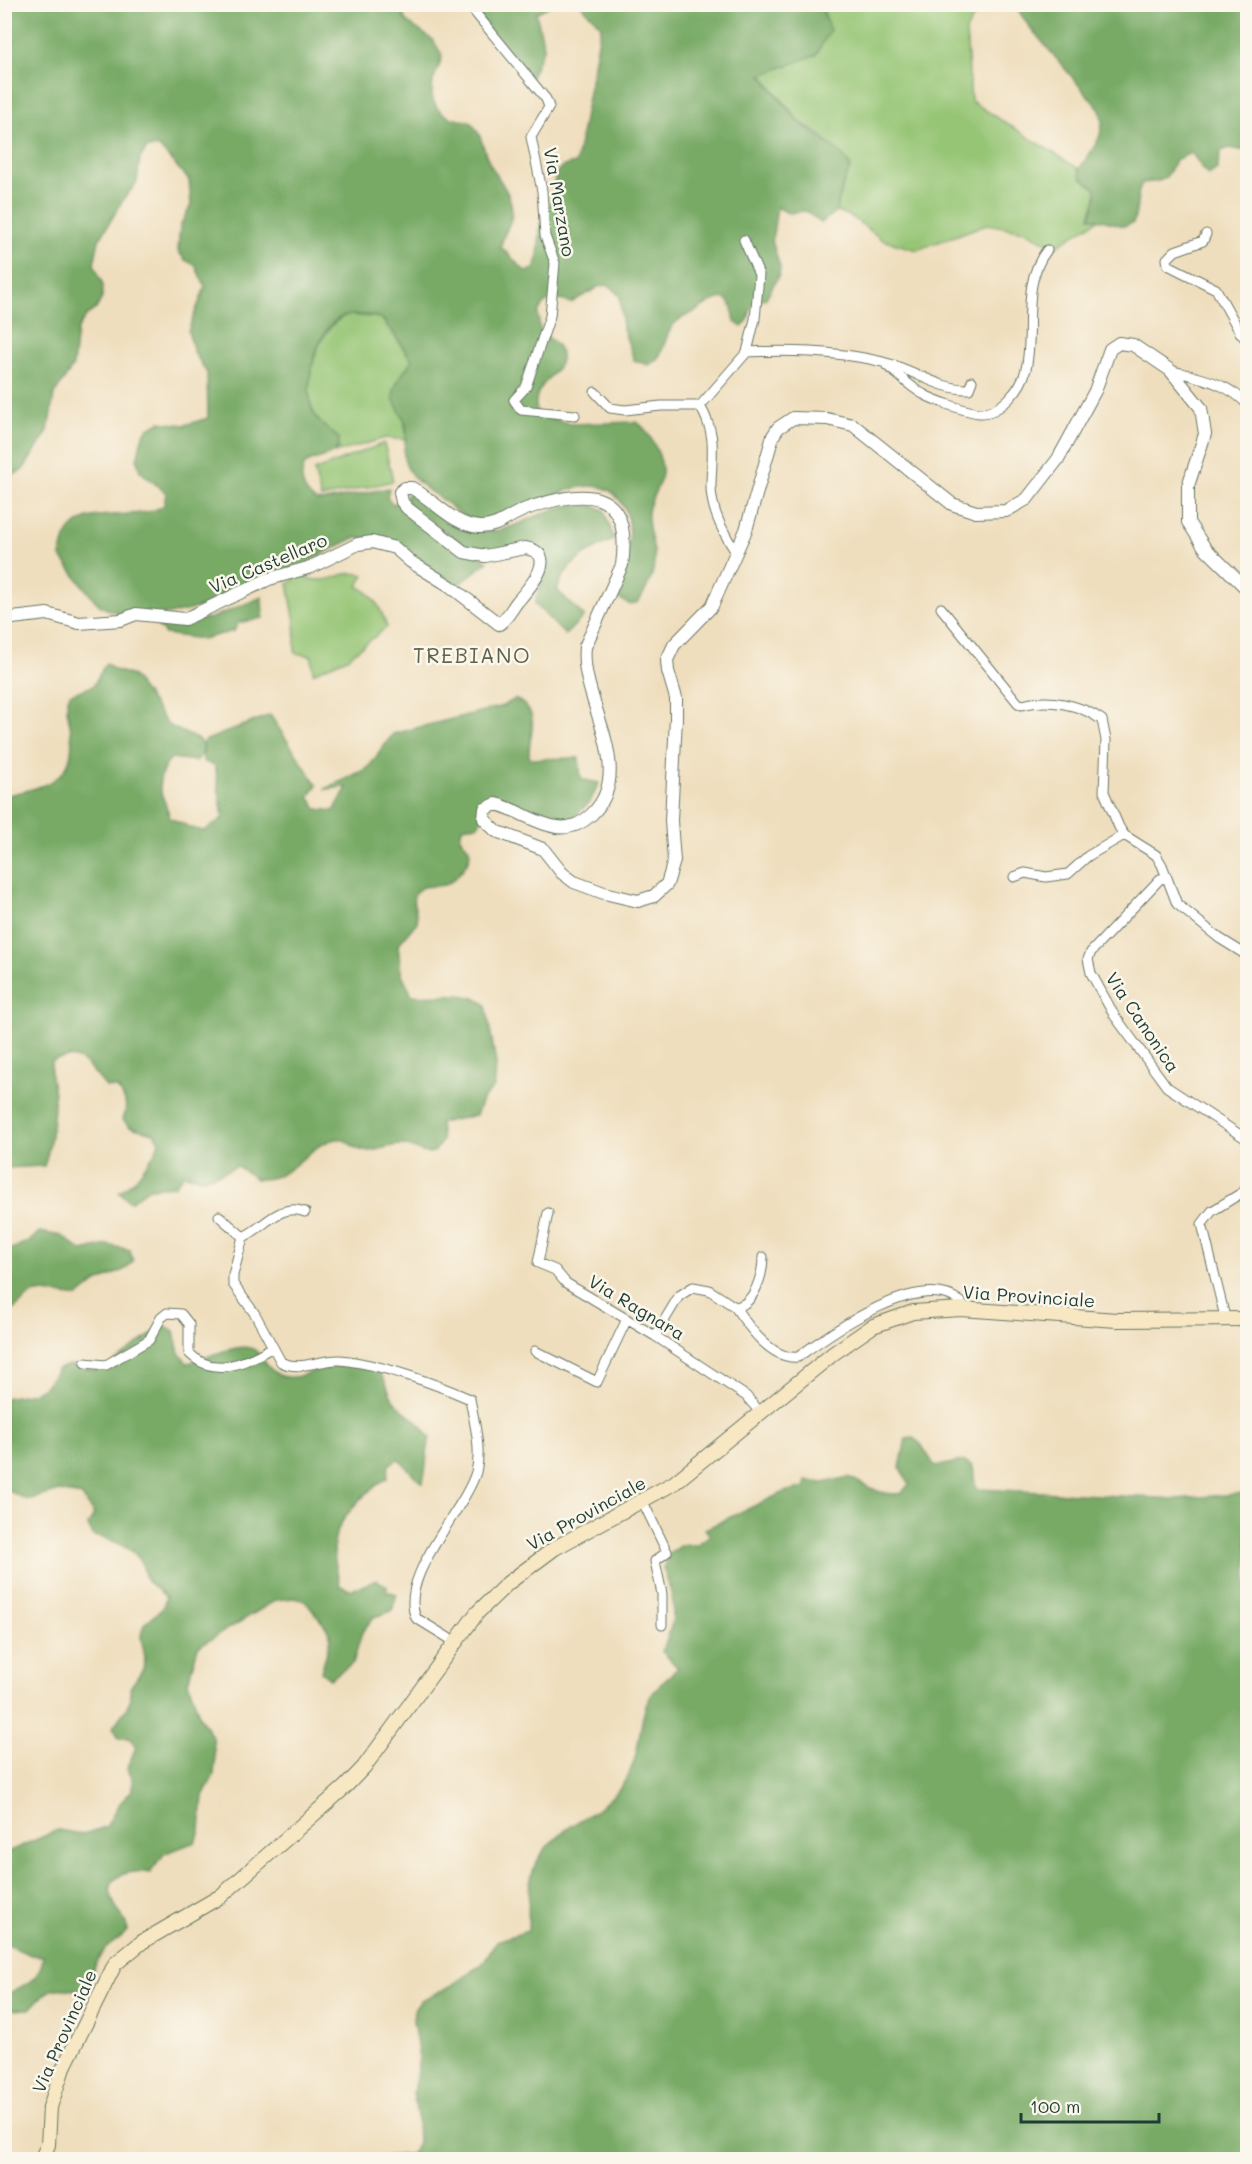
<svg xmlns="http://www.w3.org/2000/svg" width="1252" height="2164" font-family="Mali,sans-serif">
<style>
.green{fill:#95c574;stroke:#5a8154;stroke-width:1.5}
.forest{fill:#78aa66;stroke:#4c744d;stroke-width:1.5}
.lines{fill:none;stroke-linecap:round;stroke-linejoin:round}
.minor-casing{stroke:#687564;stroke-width:11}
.tertiary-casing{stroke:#687564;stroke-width:14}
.secondary-casing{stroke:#687564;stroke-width:16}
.minor{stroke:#fff;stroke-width:9}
.tertiary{stroke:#fff;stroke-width:12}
.secondary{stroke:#f7e8c3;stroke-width:14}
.labels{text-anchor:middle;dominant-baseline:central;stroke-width:5;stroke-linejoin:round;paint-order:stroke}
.street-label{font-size:18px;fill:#1f3d34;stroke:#fbf7ec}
.quarter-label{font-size:21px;letter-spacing:1.5px;fill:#5f634a;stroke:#fbf7ec}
</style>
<rect width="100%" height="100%" fill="#fbf7ec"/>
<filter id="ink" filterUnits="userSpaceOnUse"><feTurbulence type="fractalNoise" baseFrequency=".0167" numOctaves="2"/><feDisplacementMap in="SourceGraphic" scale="12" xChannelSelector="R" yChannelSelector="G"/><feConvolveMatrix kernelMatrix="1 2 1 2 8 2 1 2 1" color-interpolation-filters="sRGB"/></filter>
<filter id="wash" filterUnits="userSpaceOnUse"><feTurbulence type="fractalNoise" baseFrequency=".008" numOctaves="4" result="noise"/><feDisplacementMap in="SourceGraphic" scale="24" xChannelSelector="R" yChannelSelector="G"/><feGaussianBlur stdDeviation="1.35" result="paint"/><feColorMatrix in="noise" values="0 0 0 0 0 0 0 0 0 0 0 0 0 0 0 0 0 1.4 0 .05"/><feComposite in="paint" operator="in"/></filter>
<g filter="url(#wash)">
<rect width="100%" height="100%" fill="#efdebd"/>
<path class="green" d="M 819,5 L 986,5 L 976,13 L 966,31 L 971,101 L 1079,169 L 1081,177 L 1096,189 L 1096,199 L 1090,216 L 1098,220 L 1055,247 L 1025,231 L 987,224 L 917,250 L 883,240 L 852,217 L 836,211 L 845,179 L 823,137 L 800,122 L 761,74 L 816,55 L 826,16 Z
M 347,315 L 381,318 L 412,360 L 399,379 L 394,400 L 404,419 L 407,440 L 385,438 L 335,453 L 339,447 C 331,436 320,425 314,413 C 300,386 318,326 347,315 Z
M 384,443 L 393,481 L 321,498 L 314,471 Z
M 311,567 L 306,578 C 334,586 339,568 364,575 L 358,586 C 375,595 381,609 387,627 L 347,658 L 313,673 L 312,656 L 295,653 L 295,622 L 288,584 Z"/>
<path class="forest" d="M 819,4 L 830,30 L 816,55 L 761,75 C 774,90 785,108 799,122 C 818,139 836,143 851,167 L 842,186 L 836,211 L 821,223 L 806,211 L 788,213 L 777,207 L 772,241 L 780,267 L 779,275 L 766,298 L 752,304 L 748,320 L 742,327 L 735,322 C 731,292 721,294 699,309 C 691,314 682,317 675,323 C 662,336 667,357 648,365 L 634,360 L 623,328 L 620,296 L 609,285 L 600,286 L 571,303 C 556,298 545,297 538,313 L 540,330 C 545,337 554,340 558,347 C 574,373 525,380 538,415 L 573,424 L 636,422 C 648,427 664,460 662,474 C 660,487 649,499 648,513 C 647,524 651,535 653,546 C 658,567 650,585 638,602 L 631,605 L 618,598 C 622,565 644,522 614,494 C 582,464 511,527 476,520 C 461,517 453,507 441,499 C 427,489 413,481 406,465 C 400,452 409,438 406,424 C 403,415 397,408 394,400 C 390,385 406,372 412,360 C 403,348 394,328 382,319 C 376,315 367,315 360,315 C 352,315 345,315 338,319 C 315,332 303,389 313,412 C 318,423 330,431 339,438 C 340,459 318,455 305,464 C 298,478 303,492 316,501 L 325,501 L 389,488 L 387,498 L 393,504 L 398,502 L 488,561 L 458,585 L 450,586 L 383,537 L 354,538 L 311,560 L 311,567 C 257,586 154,638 101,606 C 92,600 70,568 61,557 C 66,493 132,528 164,505 L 166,493 L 140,471 L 137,460 L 142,438 L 148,428 L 160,422 L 185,425 L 208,418 L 207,373 L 194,352 L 188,331 L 205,287 L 195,265 L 185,260 L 178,251 L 180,226 L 191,205 L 189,180 L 159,147 L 147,148 L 140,158 L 137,182 L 123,200 L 99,240 L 94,264 L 103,285 L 102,298 L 96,309 L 87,315 L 77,330 L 73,366 L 54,395 L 48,431 L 23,470 L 5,479 L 5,5 L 399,5 L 406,21 L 433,40 L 442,55 C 441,66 435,72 433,82 C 427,109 447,120 469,121 C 482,132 482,147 489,162 C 497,178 512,193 512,212 C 512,225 502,234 501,247 L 526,272 L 534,269 C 541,255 538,239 541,223 C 542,213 550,206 552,196 C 556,177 552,166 576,163 L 601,26 L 581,5 Z
M 469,5 L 551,5 L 536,13 L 544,47 L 530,79 Z
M 1015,5 L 1247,5 L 1247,151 L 1229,148 L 1221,151 L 1217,169 L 1208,175 C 1199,168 1199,160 1191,153 L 1175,160 C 1166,181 1165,181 1142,183 C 1135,195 1139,209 1133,223 L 1124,226 L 1090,217 L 1096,199 L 1096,189 L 1081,177 L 1079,169 C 1092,150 1108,134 1100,110 L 1028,25 Z
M 409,493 C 423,500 472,532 483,532 C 524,533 561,489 604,510 L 614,539 C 589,552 565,562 557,590 L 584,616 L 565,635 L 535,604 L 545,569 L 541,554 L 481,550 L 467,546 L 408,504 L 406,495 Z
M 262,597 L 263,618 L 238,623 L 234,631 L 202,639 L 165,634 L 157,625 L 211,618 Z
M 106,663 L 115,670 L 133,676 L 168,725 L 199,740 L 203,747 L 202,755 L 196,761 L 171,758 C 151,784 162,790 170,818 L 194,829 L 204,831 L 223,818 L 215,766 L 203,761 L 204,741 L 270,715 L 317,785 L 309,797 L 317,809 L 334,811 L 347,787 L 325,789 L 368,768 L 393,734 L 503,706 L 515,699 C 547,714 524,743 530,759 L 579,758 L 581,779 L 599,783 L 590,802 L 569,821 L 546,818 L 491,802 L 478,825 L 462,827 L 460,838 C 462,841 468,845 469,849 C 474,860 454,882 444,885 C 435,887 423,884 417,891 C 408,901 419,911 417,922 L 398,945 L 401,972 L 412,995 C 434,998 468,988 486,1005 L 496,1063 L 495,1081 L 494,1087 L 482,1100 L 476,1115 L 440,1123 L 442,1141 L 435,1151 C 422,1158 414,1144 401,1145 C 385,1145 371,1156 356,1148 C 349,1144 344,1137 336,1139 C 305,1145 293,1182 256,1179 L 237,1166 C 218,1174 205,1183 184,1174 L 174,1186 L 149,1188 L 130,1202 L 119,1192 L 135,1180 L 155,1153 L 159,1142 L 154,1133 L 130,1127 L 123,1120 C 128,1106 126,1099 117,1088 L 106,1087 C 89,1068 82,1049 52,1061 C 49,1073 52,1082 54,1094 C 55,1110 50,1151 44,1166 L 5,1168 L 4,796 C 47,786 80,781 70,725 C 68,713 64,705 70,694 L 93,686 Z
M 39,1232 L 62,1236 L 82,1251 L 107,1245 L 130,1250 L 133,1261 L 126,1269 L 95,1283 L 78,1297 L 44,1292 L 32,1294 L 5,1317 L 5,1252 L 31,1240 Z
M 164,1325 L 174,1331 L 179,1353 L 187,1363 C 203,1360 243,1339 256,1351 C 265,1360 269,1372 282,1376 C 296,1380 306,1373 318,1370 C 334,1365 368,1361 380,1374 C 388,1382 388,1394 395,1402 C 408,1417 420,1419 430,1438 C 425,1453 428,1469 422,1483 L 398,1459 L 389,1465 L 387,1478 C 369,1489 340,1516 335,1538 C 332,1555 337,1570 340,1586 L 351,1590 L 377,1580 L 387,1586 L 386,1591 L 397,1594 L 392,1611 L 374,1617 L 362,1632 L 353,1663 L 330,1679 L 321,1672 L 331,1638 L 326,1627 L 305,1601 L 294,1598 L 276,1600 L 198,1647 L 188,1682 L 200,1717 L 213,1738 L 215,1762 L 214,1775 L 203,1796 L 200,1831 L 195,1842 L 164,1854 L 150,1873 C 134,1869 103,1873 112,1899 C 116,1909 124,1917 128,1929 C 121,1941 110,1942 103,1952 C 93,1964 93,1979 81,1991 C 51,1987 51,1986 30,2009 L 7,2010 L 5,2007 L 5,1995 C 24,1985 41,1981 43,1956 L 31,1955 L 5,1944 L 5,1853 L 58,1830 L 83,1834 L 106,1827 L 117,1807 L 132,1790 L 132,1778 L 127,1768 L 136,1747 L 130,1738 L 119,1738 L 113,1727 L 126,1709 L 131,1698 L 130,1688 L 143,1669 L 145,1658 L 141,1636 L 144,1624 L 162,1609 L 166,1598 C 161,1590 154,1588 148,1582 C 143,1575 145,1571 142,1564 C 137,1548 108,1538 93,1536 L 88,1525 L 94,1515 L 82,1496 L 60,1491 L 27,1500 L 5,1489 L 5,1398 L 34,1393 L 44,1387 L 58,1369 L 69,1365 L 95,1370 L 107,1367 Z
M 912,1437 L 921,1444 L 934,1465 C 948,1469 960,1454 973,1467 L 975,1485 L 979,1489 L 1177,1499 L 1247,1493 L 1247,2159 L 351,2160 L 412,2154 L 418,2142 L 417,2117 L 413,2093 L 419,2058 L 413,2022 L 414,2010 L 421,2000 L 449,1987 L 483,1963 L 497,1941 L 528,1931 C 529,1908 526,1885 536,1864 C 553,1827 596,1818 620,1788 C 642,1759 636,1736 646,1706 C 651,1690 666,1679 678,1668 L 662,1651 C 678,1617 676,1602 663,1568 L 668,1555 L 682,1545 L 697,1545 L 710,1535 L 705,1529 L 784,1492 L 805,1487 L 806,1481 L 824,1483 L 848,1477 C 865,1484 882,1498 902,1493 L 909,1484 L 900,1468 L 906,1438 Z"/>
</g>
<g filter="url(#ink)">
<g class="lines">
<g class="minor-casing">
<path id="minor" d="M 468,4 L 546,99 L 549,107 L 531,137 L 542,191 L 545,236 L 555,263 L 550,316 L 526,387 L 514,400 L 521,410 L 575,415
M 1206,234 L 1203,241 L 1175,251 L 1167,259 L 1168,265 L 1216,289 L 1241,334 L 1248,341
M 744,240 L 759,275 L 755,319 L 747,352
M 887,366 C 899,375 910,387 923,394 C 933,400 968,412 979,413 C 1001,414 1022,388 1026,369 C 1035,330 1020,284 1047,250
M 1170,370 C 1199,378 1227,382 1248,405
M 595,392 L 610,408 L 625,410 L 661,406 L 700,406 C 717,435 712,452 711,483 C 710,507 723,533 736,552
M 700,406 L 747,352 C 794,350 844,351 890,364 C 918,372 940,390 969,389 L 972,381
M 941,608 L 1018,703 L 1022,705 C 1048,698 1080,704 1102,720 L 1106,740 L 1104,792 L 1119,827 L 1124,835 L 1156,855 L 1162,865 L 1177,904 L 1219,938 L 1248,956
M 1014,877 L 1025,873 L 1046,877 L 1068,874 L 1088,856 L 1124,835
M 1167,878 L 1160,879 L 1091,952 L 1088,959 L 1091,973 L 1114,1015 L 1167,1087 L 1248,1140
M 548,1213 L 538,1263 L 555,1270 L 566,1283 L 655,1336 L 746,1396 L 760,1412
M 219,1216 L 243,1237 L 233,1275 L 233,1284 L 255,1314 L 281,1362 C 301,1372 319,1359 340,1360 C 380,1364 434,1383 470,1399 C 474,1421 482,1450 476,1472 C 464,1512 398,1576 416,1618 L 455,1642
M 243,1237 C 264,1228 279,1202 305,1212
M 735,1307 C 748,1326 771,1360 798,1357 C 833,1331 921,1269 961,1302 L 961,1309
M 1226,1321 L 1202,1224 L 1212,1211 L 1248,1189
M 655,1336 L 679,1296 L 693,1287 L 709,1290 L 735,1307 C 755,1305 763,1273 763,1257
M 535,1351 L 597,1382 L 627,1319
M 85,1363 L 106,1365 L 149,1340 L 161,1318 L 167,1313 L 181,1314 L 189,1324 L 189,1353 C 213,1378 246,1363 271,1348
M 643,1502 L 667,1552 L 655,1561 L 662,1594 L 662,1625"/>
</g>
<g class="tertiary-casing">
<path id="tertiary" d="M 4,619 L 47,614 L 79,623 L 121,620 L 136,614 L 185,619 L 269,579 L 311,567 L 358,544 L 372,542 L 395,548 L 411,562 L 450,586 L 499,624 C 507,619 511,610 517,602 C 527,590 562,554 525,548 L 485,556 L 464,552 L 407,508 L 402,502 L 400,492 L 405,488 L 412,488 C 435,501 453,525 479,527 C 498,528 509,515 526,509 C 584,488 633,486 622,565 L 585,647 C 579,700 639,770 591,815 C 581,824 570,829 557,827 C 535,824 517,809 496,804 L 485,809 L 484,819 L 496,831 L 543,849 L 562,873 L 574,882 L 604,893 L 638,901 L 654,896 L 667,884 L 674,861 L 671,821 L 676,718 L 676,698 L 668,671 L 667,660 L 674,645 L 712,606 L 746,530 L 773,436 L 778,428 L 793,418 L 827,419 L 853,425 L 952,504 L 976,512 L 1006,511 L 1027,499 L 1058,459 L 1095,391 L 1110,349 L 1119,343 L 1133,345 L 1170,370 L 1201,408 L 1205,434 L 1188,486 L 1188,522 L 1205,548 L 1248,590"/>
</g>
<g class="secondary-casing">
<path id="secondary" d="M 41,2160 L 48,2145 L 50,2107 L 62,2071 L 115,1964 L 142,1942 L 221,1896 L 345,1787 L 364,1767 L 477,1613 L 508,1583 L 555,1548 L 674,1483 L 834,1353 L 873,1326 L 913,1312 L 961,1309 L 1117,1320 L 1248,1319"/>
</g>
<use href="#minor" class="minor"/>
<use href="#tertiary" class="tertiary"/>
<use href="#secondary" class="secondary"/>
</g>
</g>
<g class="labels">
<g class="street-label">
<text transform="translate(560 202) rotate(80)">Via Marzano</text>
<text transform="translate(268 563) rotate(-23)">Via Castellaro</text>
<text transform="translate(1143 1022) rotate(56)">Via Canonica</text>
<text transform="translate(1029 1296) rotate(4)">Via Provinciale</text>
<text transform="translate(637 1307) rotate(31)">Via Ragnara</text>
<text transform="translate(586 1513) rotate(-29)">Via Provinciale</text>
<text transform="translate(64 2031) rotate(-66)">Via Provinciale</text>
</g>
<g class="quarter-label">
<text x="472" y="654">TREBIANO</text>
</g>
</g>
<rect width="1252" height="2164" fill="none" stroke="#fbf7ec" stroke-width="24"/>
<path d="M1021 2113v9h138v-9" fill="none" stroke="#1f3d34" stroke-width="3"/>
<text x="1030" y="2113" font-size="18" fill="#1f3d34" stroke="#fbf7ec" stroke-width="4.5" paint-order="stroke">100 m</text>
</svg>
